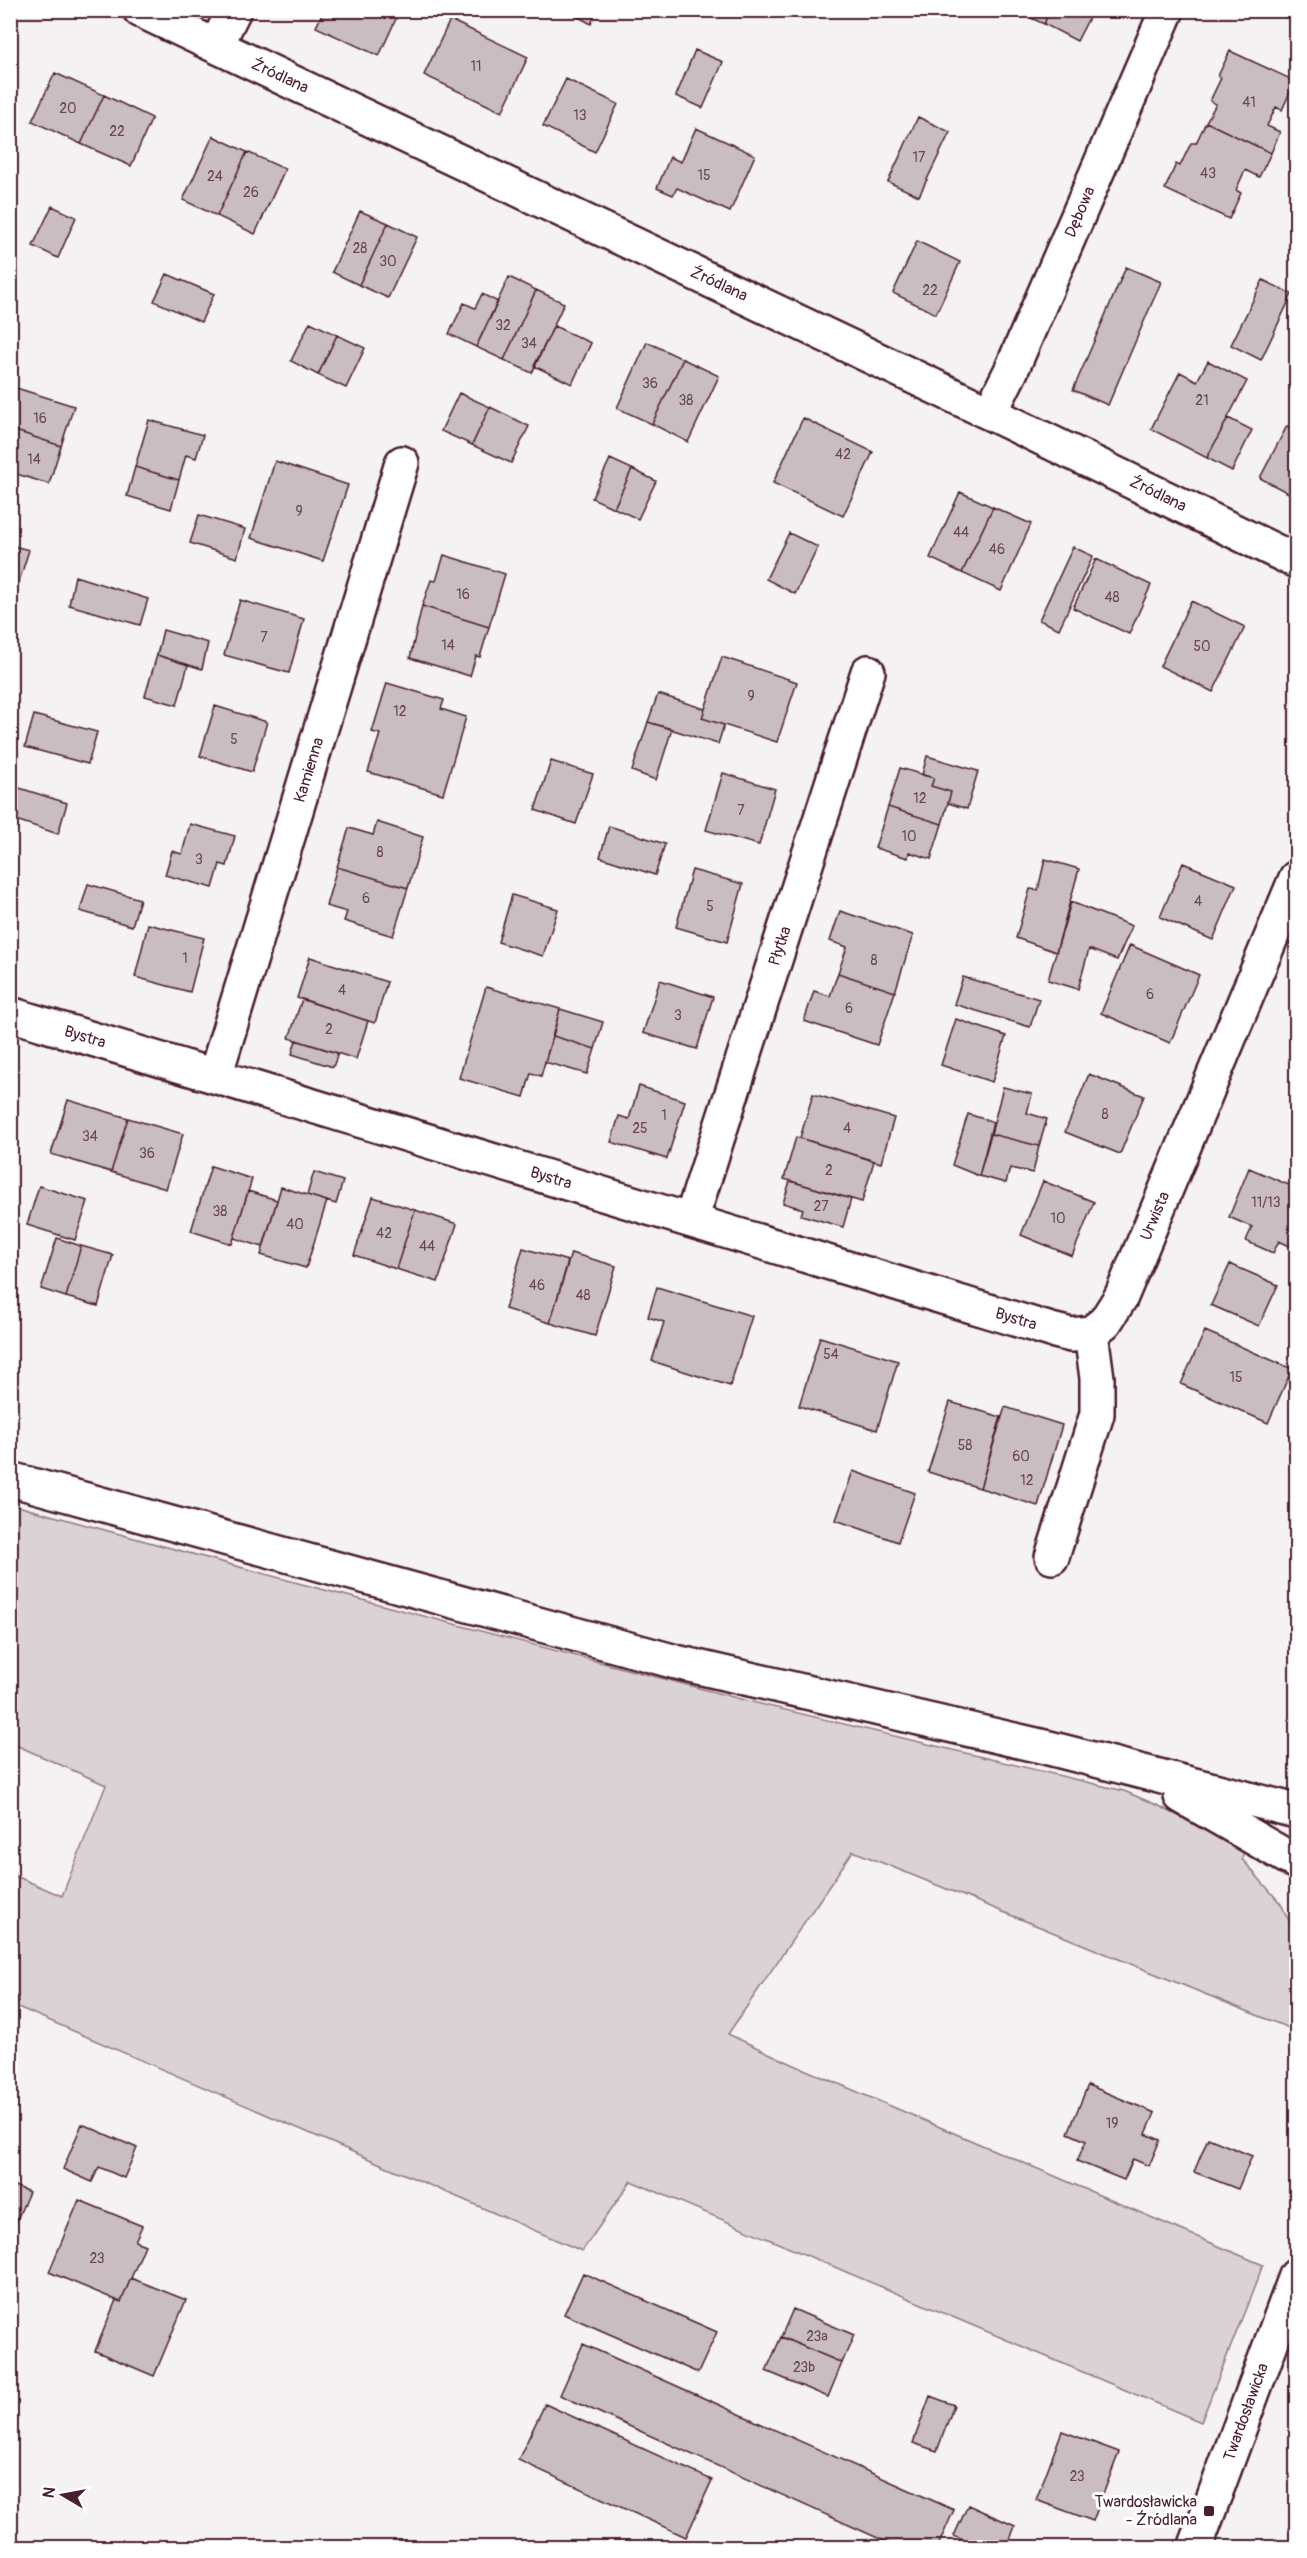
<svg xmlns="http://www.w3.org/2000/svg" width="1307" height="2558" font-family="Pangolin,sans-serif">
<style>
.green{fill:#dbd2d5;stroke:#927880;stroke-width:1.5}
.building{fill:#cabdc1;stroke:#4a1f2b;stroke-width:1.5}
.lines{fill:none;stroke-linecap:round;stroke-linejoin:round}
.minor-casing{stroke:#4a1f2b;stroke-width:38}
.minor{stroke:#fff;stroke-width:33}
.poi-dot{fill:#4a1f2b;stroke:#fff;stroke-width:2}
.labels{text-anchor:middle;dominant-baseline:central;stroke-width:6;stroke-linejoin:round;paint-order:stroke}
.number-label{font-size:14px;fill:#6a4650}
.street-label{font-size:16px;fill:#4a1f2b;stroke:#fff}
.poi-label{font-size:16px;fill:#4a1f2b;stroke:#fff;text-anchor:end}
</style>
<rect width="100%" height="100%" fill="#f4f2f2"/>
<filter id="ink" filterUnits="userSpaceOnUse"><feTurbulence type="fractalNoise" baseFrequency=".0167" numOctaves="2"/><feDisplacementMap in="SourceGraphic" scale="12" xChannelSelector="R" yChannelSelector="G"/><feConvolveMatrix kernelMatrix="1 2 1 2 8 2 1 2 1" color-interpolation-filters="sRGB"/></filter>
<g filter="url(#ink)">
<path class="green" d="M 10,1504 L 298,1583 L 752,1702 L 1124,1791 L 1159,1806 L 1244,1850 L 1242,1859 L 1281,1904 L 1296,1936 L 1296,2031 L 853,1851 L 728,2034 L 792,2064 L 1263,2265 L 1201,2422 L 631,2181 L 582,2251 L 11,2004 L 11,1874 L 62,1896 L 106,1785 L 11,1743 Z"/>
<path class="building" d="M 324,10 L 400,10 L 379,56 L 316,27 Z
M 566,10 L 597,10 L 591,24 Z
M 1014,10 L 1050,10 L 1044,24 Z
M 1050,10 L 1093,10 L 1077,41 L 1044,24 Z
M 450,20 L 528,57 L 502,112 L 424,75 Z
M 695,50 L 723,62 L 703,108 L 676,96 Z
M 1230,51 L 1295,81 L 1282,110 L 1276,107 L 1267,126 L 1280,132 L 1271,153 L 1206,122 L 1216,104 L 1210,101 L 1221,78 L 1218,76 Z
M 55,73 L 104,95 L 81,144 L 32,121 Z
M 566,79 L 618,104 L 595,152 L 543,126 Z
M 104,95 L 152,118 L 131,166 L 81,144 Z
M 918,117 L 950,132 L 919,196 L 888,182 Z
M 1206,122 L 1271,153 L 1259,177 L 1245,170 L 1236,190 L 1241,193 L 1229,219 L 1165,189 L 1176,164 L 1180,166 L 1191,143 L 1196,143 Z
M 696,128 L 755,155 L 730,212 L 677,188 L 673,195 L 657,188 L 670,157 L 681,162 Z
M 213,136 L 247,152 L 217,216 L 183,200 Z
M 247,152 L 285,169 L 255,234 L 217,216 Z
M 52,206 L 76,217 L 58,258 L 33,246 Z
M 360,211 L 388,223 L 359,285 L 332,272 Z
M 388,223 L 417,237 L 388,298 L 359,285 Z
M 917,241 L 960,262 L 936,314 L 893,293 Z
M 1126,267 L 1161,282 L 1108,405 L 1073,390 Z
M 167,274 L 214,294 L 201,322 L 154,301 Z
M 509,277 L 536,290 L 504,360 L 476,347 Z
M 1263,280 L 1292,294 L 1261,360 L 1231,345 Z
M 536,290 L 564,303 L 532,373 L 504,360 Z
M 482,294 L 498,302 L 476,347 L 449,334 L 464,303 L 475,308 Z
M 310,322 L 337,335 L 318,375 L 291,361 Z
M 554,326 L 591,343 L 572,384 L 534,366 Z
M 337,335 L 365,348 L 346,388 L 318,375 Z
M 647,342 L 683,359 L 652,424 L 617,408 Z
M 683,359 L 719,376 L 688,442 L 652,424 Z
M 1208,361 L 1247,381 L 1207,458 L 1151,429 L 1180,372 L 1197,381 Z
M 10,386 L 74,406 L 61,446 L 10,429 Z
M 459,393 L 490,407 L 472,445 L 441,431 Z
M 490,407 L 529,426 L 511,463 L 472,445 Z
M 803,418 L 873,452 L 843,516 L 773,483 Z
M 1228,418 L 1252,430 L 1232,471 L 1207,458 Z
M 149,420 L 203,435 L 196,458 L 186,455 L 179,480 L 135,467 Z
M 1287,426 L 1296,430 L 1296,497 L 1260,478 Z
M 10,429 L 61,446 L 49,484 L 10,472 Z
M 610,459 L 632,469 L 614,508 L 592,498 Z
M 275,461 L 348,485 L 323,561 L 251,538 Z
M 135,467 L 179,480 L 171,509 L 127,496 Z
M 632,469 L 656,481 L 638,519 L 614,508 Z
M 960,492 L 993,507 L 962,573 L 930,558 Z
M 993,507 L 1031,524 L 1001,591 L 962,573 Z
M 199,515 L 245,529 L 237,558 L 190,543 Z
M 789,533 L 818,547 L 795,594 L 766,579 Z
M 10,545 L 29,550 L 17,588 L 10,586 Z
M 1073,547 L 1093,556 L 1059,629 L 1039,620 Z
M 444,555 L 505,574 L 489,627 L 422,606 L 431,580 L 436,581 Z
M 1096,559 L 1151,585 L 1129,634 L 1073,608 Z
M 75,576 L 148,599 L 140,625 L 69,605 Z
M 240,600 L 304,619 L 289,673 L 224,655 Z
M 1191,601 L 1245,627 L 1213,692 L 1160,666 Z
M 422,606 L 489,627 L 480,657 L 476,656 L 470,676 L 410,658 Z
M 163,630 L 208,643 L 202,669 L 157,655 Z
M 157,655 L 188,665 L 177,705 L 145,696 Z
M 722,657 L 797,682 L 777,742 L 702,718 Z
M 387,683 L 444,700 L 441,709 L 466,717 L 443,794 L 368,772 L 380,734 L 372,732 Z
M 658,694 L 705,709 L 702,718 L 724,725 L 718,744 L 648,722 Z
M 215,706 L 267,722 L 252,772 L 200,756 Z
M 34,715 L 97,732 L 88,764 L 25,747 Z
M 648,722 L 672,729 L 656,780 L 632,771 Z
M 927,756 L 978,771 L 967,809 L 948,803 L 951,792 L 931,786 L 934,778 L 922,775 Z
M 551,761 L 593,774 L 576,824 L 535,810 Z
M 900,768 L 934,778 L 931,786 L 951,792 L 942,824 L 888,807 Z
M 723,773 L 775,789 L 759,845 L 706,830 Z
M 10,785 L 67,803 L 58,834 L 10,818 Z
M 888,807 L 942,824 L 931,859 L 909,852 L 908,858 L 875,848 Z
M 377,822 L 423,837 L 408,888 L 337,867 L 349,828 L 373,835 Z
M 190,824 L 235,836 L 227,866 L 220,864 L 213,888 L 165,875 L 172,851 L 182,854 Z
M 609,826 L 665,844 L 655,875 L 600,857 Z
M 1045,859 L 1079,869 L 1056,952 L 1016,938 L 1030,889 L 1038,890 Z
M 1183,863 L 1236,885 L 1213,940 L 1160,917 Z
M 337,867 L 408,888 L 393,936 L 344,921 L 347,912 L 326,906 Z
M 692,870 L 743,884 L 727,942 L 676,927 Z
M 88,884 L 140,899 L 132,926 L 80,911 Z
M 512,895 L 558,909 L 543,956 L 498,942 Z
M 1071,902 L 1132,926 L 1117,960 L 1089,949 L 1078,989 L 1048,980 Z
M 840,911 L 913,935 L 895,992 L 838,973 L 847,947 L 830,941 Z
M 148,924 L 204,938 L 190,992 L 135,977 Z
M 1130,945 L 1199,975 L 1170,1043 L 1101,1013 Z
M 310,957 L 387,982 L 375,1023 L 297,998 Z
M 838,973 L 895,992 L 877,1045 L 804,1021 L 814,991 L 830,996 Z
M 963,977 L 1039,999 L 1030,1027 L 954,1004 Z
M 660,980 L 713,997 L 697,1049 L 643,1033 Z
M 486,987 L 560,1009 L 541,1076 L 531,1073 L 524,1097 L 459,1078 Z
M 302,999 L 368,1021 L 356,1059 L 289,1038 Z
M 560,1009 L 603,1022 L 595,1049 L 553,1036 Z
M 956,1019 L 1006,1036 L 992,1082 L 941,1065 Z
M 553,1036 L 595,1049 L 587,1074 L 545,1062 Z
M 296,1040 L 338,1053 L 333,1067 L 292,1054 Z
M 1089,1074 L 1144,1096 L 1120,1154 L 1065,1132 Z
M 639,1086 L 685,1101 L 667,1159 L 611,1142 L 619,1116 L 629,1119 Z
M 1003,1087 L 1032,1094 L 1027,1113 L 1047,1119 L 1039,1146 L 991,1134 Z
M 813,1094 L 894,1118 L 881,1163 L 800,1138 Z
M 68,1100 L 128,1118 L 111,1172 L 51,1154 Z
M 968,1114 L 993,1122 L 979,1176 L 952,1165 Z
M 128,1118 L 183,1134 L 166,1189 L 111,1172 Z
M 991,1134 L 1039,1146 L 1033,1173 L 1010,1168 L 1006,1183 L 979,1176 Z
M 796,1137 L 874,1161 L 862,1202 L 784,1179 Z
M 211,1166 L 252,1179 L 232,1244 L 191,1231 Z
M 1249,1168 L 1296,1188 L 1296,1249 L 1279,1241 L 1273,1253 L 1246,1241 L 1252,1227 L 1229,1217 Z
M 314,1172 L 343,1181 L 336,1204 L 307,1195 Z
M 790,1181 L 851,1199 L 843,1227 L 801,1215 L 803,1209 L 783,1203 Z
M 1043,1181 L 1094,1202 L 1072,1256 L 1021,1235 Z
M 39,1186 L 88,1201 L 75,1240 L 27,1225 Z
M 281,1187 L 327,1201 L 306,1268 L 261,1255 Z
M 248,1191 L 277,1200 L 263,1247 L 234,1238 Z
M 373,1197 L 415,1210 L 396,1269 L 354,1255 Z
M 415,1210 L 457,1224 L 438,1282 L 396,1269 Z
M 57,1238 L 81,1246 L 66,1297 L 41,1289 Z
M 81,1246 L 113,1255 L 98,1306 L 66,1297 Z
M 523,1248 L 568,1261 L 550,1323 L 505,1309 Z
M 571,1253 L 616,1266 L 595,1336 L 550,1323 Z
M 1230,1264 L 1278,1285 L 1259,1326 L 1211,1305 Z
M 657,1287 L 752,1316 L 730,1386 L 652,1361 L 664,1322 L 648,1317 Z
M 1205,1331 L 1292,1369 L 1268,1423 L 1181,1384 Z
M 820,1337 L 898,1361 L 877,1430 L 799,1406 Z
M 950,1402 L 1001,1417 L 980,1488 L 928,1472 Z
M 1005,1407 L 1062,1425 L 1038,1506 L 980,1488 Z
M 853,1471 L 915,1493 L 898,1542 L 836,1520 Z
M 1088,2085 L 1155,2113 L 1146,2134 L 1160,2140 L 1149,2166 L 1133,2159 L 1124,2180 L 1077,2161 L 1086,2141 L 1068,2133 Z
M 82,2124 L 137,2148 L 124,2178 L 99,2167 L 92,2182 L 63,2169 Z
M 1208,2138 L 1252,2156 L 1238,2189 L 1194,2172 Z
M 10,2184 L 29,2192 L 10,2236 Z
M 79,2200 L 142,2226 L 135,2241 L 145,2245 L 121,2302 L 49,2272 Z
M 583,2273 L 717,2332 L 698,2373 L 564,2314 Z
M 131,2278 L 186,2300 L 154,2376 L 95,2351 L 116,2300 L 121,2302 Z
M 793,2309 L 854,2335 L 842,2363 L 781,2337 Z
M 781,2337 L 842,2363 L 828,2397 L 766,2371 Z
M 583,2344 L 954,2510 L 937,2548 L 900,2548 L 560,2395 Z
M 930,2396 L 954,2405 L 937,2451 L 913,2443 Z
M 545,2404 L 712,2480 L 686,2537 L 518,2460 Z
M 1062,2431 L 1119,2452 L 1093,2521 L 1036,2500 Z
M 968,2505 L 1015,2526 L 1007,2548 L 980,2548 L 954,2536 Z"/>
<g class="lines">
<g class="minor-casing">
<path id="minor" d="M 140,10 L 990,413 L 1296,561
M 216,46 L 234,10
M 990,413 L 1011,371 L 1167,10
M 10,1014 L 1051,1330 L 1071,1335 L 1091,1333
M 215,1076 L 402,463
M 691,1220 L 868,672
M 10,1479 L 676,1662 L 1045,1747 L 1296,1811
M 1052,1557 L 1097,1414 L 1097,1378 L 1091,1333 L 1105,1322 L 1121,1297 L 1296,878
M 1181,1796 L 1296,1862
M 1195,2548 L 1296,2276"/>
</g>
<use href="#minor" class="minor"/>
</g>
</g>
<rect class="poi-dot" x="1203" y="2505" width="12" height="12" rx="3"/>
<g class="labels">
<g class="number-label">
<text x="476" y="66">11</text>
<text x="1249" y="102">41</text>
<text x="68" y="108">20</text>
<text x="580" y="115">13</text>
<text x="117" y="131">22</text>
<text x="919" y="157">17</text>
<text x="1208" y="173">43</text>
<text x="704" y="175">15</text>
<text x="215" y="176">24</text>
<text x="251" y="192">26</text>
<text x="360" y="248">28</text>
<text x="388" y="261">30</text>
<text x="930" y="290">22</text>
<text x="503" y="325">32</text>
<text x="529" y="343">34</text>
<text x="650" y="383">36</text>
<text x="686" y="400">38</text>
<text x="1202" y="400">21</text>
<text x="40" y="418">16</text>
<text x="843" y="454">42</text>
<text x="34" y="459">14</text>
<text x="299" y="511">9</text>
<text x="961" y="532">44</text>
<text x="997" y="549">46</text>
<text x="463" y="594">16</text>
<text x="1112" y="597">48</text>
<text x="264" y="637">7</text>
<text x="448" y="645">14</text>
<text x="1202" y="646">50</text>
<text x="751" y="696">9</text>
<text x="400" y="711">12</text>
<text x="234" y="739">5</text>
<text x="920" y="798">12</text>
<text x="741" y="810">7</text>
<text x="909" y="836">10</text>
<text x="380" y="852">8</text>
<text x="199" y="859">3</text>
<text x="366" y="898">6</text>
<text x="1198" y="901">4</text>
<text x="710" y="906">5</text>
<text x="185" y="958">1</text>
<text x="874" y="960">8</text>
<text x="342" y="990">4</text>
<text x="1150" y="994">6</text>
<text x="849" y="1008">6</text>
<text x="678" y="1015">3</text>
<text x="329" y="1029">2</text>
<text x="1105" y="1114">8</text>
<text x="664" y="1115">1</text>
<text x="640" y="1128">25</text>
<text x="847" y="1128">4</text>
<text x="90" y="1136">34</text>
<text x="147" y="1153">36</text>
<text x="829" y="1170">2</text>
<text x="1266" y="1202">11/13</text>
<text x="821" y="1206">27</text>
<text x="220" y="1211">38</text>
<text x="1058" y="1218">10</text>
<text x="295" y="1224">40</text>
<text x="384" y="1233">42</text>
<text x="427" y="1246">44</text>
<text x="537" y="1285">46</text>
<text x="583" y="1295">48</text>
<text x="831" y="1354">54</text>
<text x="1236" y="1377">15</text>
<text x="965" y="1445">58</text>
<text x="1021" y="1456">60</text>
<text x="1027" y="1480">12</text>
<text x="1112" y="2123">19</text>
<text x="97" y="2258">23</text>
<text x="817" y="2336">23a</text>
<text x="804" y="2367">23b</text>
<text x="1077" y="2476">23</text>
</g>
<g class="street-label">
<text transform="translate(280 76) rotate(25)">Źródlana</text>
<text transform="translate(1080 212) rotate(-67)">Dębowa</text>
<text transform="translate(719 284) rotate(25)">Źródlana</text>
<text transform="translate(1158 494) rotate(26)">Źródlana</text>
<text transform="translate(309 770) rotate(-73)">Kamienna</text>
<text transform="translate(780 946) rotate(-72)">Płytka</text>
<text transform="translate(85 1037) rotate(17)">Bystra</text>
<text transform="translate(551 1178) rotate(17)">Bystra</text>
<text transform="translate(1155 1216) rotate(-67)">Urwista</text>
<text transform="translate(1016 1319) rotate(17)">Bystra</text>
<text transform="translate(1246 2412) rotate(-70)">Twardosławicka</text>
</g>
<g class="poi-label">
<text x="1197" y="2502">Twardosławicka<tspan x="1197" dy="18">- Źródlana</tspan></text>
</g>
</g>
<rect width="1307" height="2558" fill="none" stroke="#fff" stroke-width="36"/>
<rect x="18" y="18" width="1271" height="2522" fill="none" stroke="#4a1f2b" stroke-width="2" filter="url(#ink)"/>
<g transform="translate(63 2495) rotate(280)" stroke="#ffffff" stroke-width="4.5" paint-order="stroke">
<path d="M0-4.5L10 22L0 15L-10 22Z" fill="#4a1f2b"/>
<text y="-9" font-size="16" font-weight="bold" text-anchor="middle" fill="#4a1f2b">N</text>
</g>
</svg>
